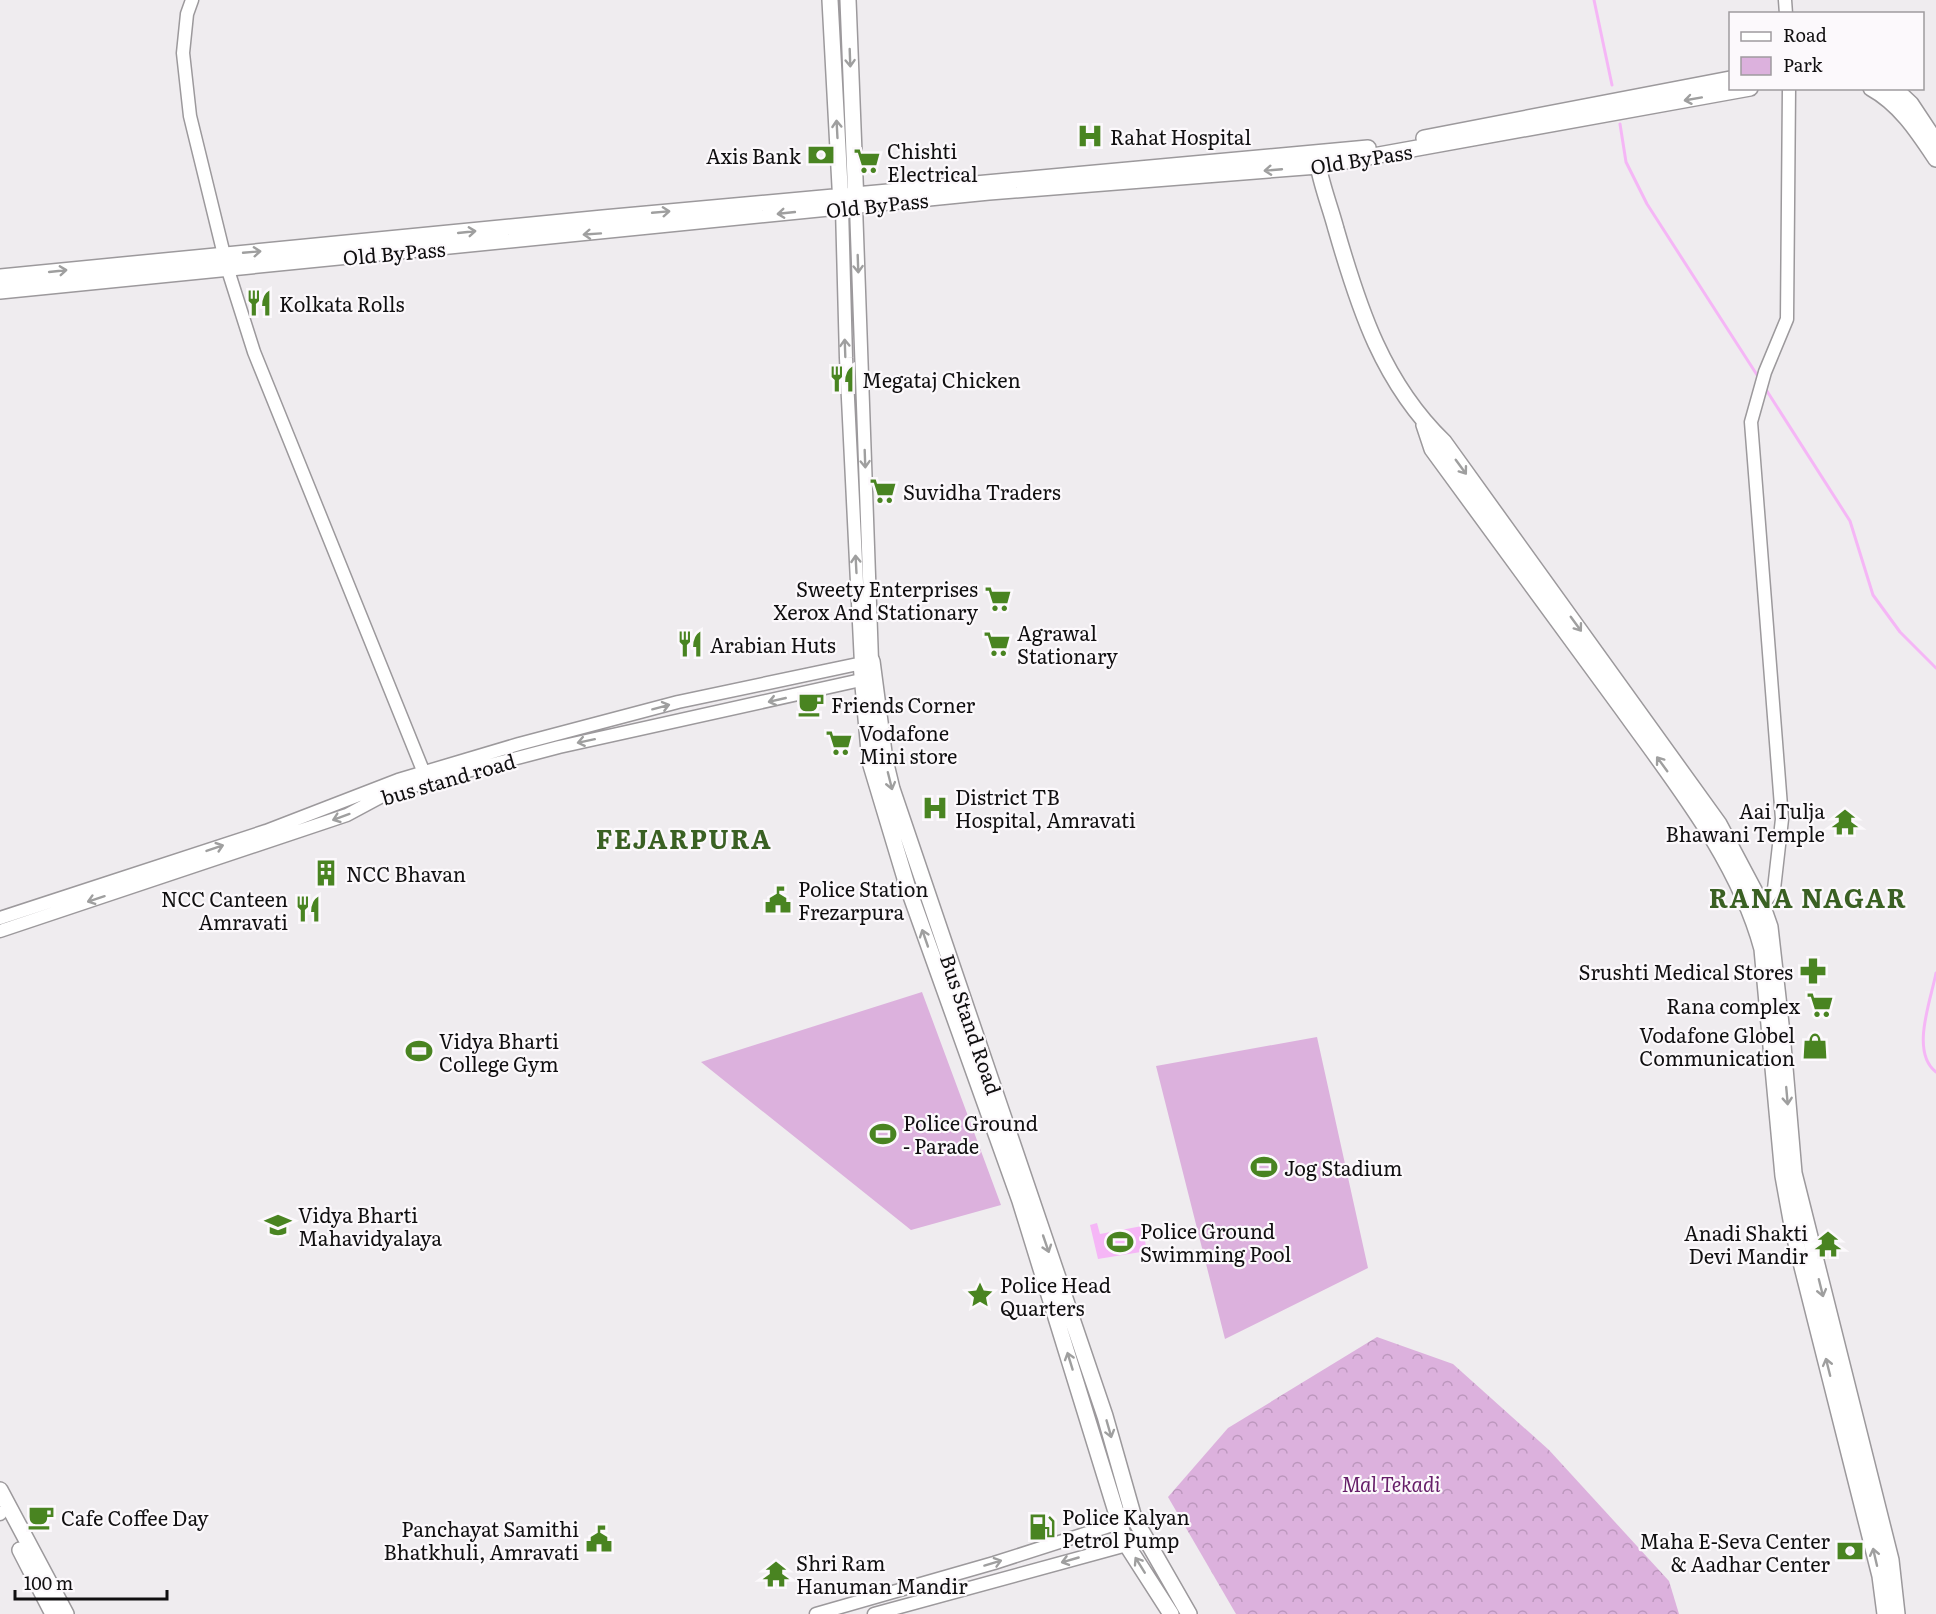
<svg xmlns="http://www.w3.org/2000/svg" width="1936" height="1614" font-family="Literata,serif">
<style>
.green{fill:#dcb1dd}
.forest{fill:url(#forest-crowns)}
.water{fill:#f5b6f6}
.lines{fill:none;stroke-linecap:round;stroke-linejoin:round}
.stream{stroke:#f5b6f6;stroke-width:3}
.tertiary-casing{stroke:#9c999c;stroke-width:15}
.primary-casing{stroke:#9c999c;stroke-width:18}
.tertiary{stroke:#fff;stroke-width:12}
.primary{stroke:#fff;stroke-width:15}
.oneway{stroke:#9f9f9f}
.labels{text-anchor:middle;dominant-baseline:central;stroke-width:4.5;stroke-linejoin:round;paint-order:stroke}
.poi-label{font-size:20px;fill:#100f10;stroke:#fcf9fc;text-anchor:start}
.street-label{font-size:20px;fill:#100f10;stroke:#fcf9fc}
.park-label{font-size:20px;font-style:italic;fill:#651d68;stroke:#fcf9fc}
.district-label{font-size:26px;font-weight:bold;letter-spacing:1.5px;fill:#3a6023;stroke:#fcf9fc}
</style>
<defs>
<pattern id="forest-crowns" width="20" height="18" patternUnits="userSpaceOnUse" patternTransform="scale(1.5)"><rect width="20" height="18" fill="#dcb1dd"/><path d="M2 6a3 3 0 1 1 6 0M12 15a3 3 0 1 1 6 0" fill="none" stroke="#bc97bd"/></pattern>
</defs>
<rect width="100%" height="100%" fill="#efecef"/>
<path class="green" d="M 922,992 L 1001,1205 L 911,1230 L 701,1062 Z
M 1317,1037 L 1368,1268 L 1225,1339 L 1156,1066 Z"/>
<path class="forest" d="M 1377,1337 L 1453,1364 L 1549,1450 L 1669,1581 L 1679,1614 L 1236,1614 L 1168,1497 L 1228,1428 Z"/>
<path class="water" d="M 1097,1223 L 1100,1234 L 1142,1226 L 1147,1251 L 1098,1259 L 1090,1225 Z"/>
<g class="lines">
<path class="stream" d="M 1594,0 L 1612,85
M 1620,124 L 1626,162 L 1647,204 L 1759,378
M 1765,388 L 1850,521 L 1873,595 L 1900,632 L 1936,668
M 1936,973 C 1931,1000 1910,1052 1936,1072"/>
<g class="tertiary-casing">
<path id="tertiary" d="M 192,0 L 187,14 L 183,53 L 190,116 L 227,267 L 254,352 L 424,773
M 1785,0 L 1786,14
M 842,208 L 846,358 L 861,664
M 1759,911 L 1774,889 L 1782,819 L 1751,422 L 1765,372 L 1787,319 L 1789,88
M 0,918 L 266,831 L 398,780 L 519,744 L 678,702 L 872,661 L 856,206
M 0,931 L 347,815 L 388,793 L 475,769 L 559,747 L 870,678
M 0,1514 L 1,1513
M 816,1614 L 994,1563 L 1128,1520
M 874,1614 L 1145,1540"/>
</g>
<g class="primary-casing">
<path id="primary" d="M 830,0 L 841,205
M 848,0 L 856,204
M 1871,88 C 1900,104 1918,132 1936,159
M 1894,88 L 1911,104 L 1936,142
M 1424,138 L 1730,79
M 1317,159 C 1320,182 1330,206 1336,229 C 1359,309 1383,383 1444,442 L 1719,824 L 1763,907 L 1770,927 L 1782,1033 L 1794,1173 L 1891,1560 L 1897,1614
M 0,277 L 603,218 L 1368,148
M 0,291 L 989,192 L 1318,166 L 1750,88
M 1424,425 L 1432,449 C 1495,536 1560,623 1623,710 C 1676,784 1738,860 1762,949 L 1783,1176 L 1793,1231 L 1880,1576 L 1885,1614
M 872,661 L 885,760 L 892,789 L 1105,1416 L 1134,1518 L 1189,1614
M 861,664 L 870,762 L 907,885 L 1020,1201 L 1126,1544 L 1171,1614
M 0,1490 L 66,1614
M 20,1550 L 53,1614"/>
</g>
<use href="#tertiary" class="tertiary"/>
<use href="#primary" class="primary"/>
</g>
<defs><path id="oneway-shaft" d="M-6 0H5M1.5-3L5.5 0L1.5 3" fill="none" stroke-width="1.6" stroke-linecap="round" stroke-linejoin="round" transform="scale(1.5)"/></defs>
<g class="oneway">
<use href="#oneway-shaft" transform="translate(850 58) rotate(88)"/>
<use href="#oneway-shaft" transform="translate(1693 99) rotate(170)"/>
<use href="#oneway-shaft" transform="translate(837 129) rotate(-93)"/>
<use href="#oneway-shaft" transform="translate(1273 170) rotate(175)"/>
<use href="#oneway-shaft" transform="translate(661 212) rotate(-5)"/>
<use href="#oneway-shaft" transform="translate(786 213) rotate(174)"/>
<use href="#oneway-shaft" transform="translate(467 232) rotate(-6)"/>
<use href="#oneway-shaft" transform="translate(592 234) rotate(176)"/>
<use href="#oneway-shaft" transform="translate(252 252) rotate(-5)"/>
<use href="#oneway-shaft" transform="translate(858 264) rotate(88)"/>
<use href="#oneway-shaft" transform="translate(58 271) rotate(-6)"/>
<use href="#oneway-shaft" transform="translate(845 348) rotate(-92)"/>
<use href="#oneway-shaft" transform="translate(865 459) rotate(88)"/>
<use href="#oneway-shaft" transform="translate(1461 467) rotate(54)"/>
<use href="#oneway-shaft" transform="translate(856 564) rotate(-93)"/>
<use href="#oneway-shaft" transform="translate(1576 624) rotate(54)"/>
<use href="#oneway-shaft" transform="translate(777 700) rotate(167)"/>
<use href="#oneway-shaft" transform="translate(661 707) rotate(-15)"/>
<use href="#oneway-shaft" transform="translate(586 741) rotate(168)"/>
<use href="#oneway-shaft" transform="translate(1662 764) rotate(-126)"/>
<use href="#oneway-shaft" transform="translate(890 781) rotate(76)"/>
<use href="#oneway-shaft" transform="translate(341 817) rotate(160)"/>
<use href="#oneway-shaft" transform="translate(215 848) rotate(-19)"/>
<use href="#oneway-shaft" transform="translate(96 899) rotate(162)"/>
<use href="#oneway-shaft" transform="translate(925 938) rotate(-109)"/>
<use href="#oneway-shaft" transform="translate(1787 1096) rotate(85)"/>
<use href="#oneway-shaft" transform="translate(1046 1244) rotate(71)"/>
<use href="#oneway-shaft" transform="translate(1821 1288) rotate(76)"/>
<use href="#oneway-shaft" transform="translate(1070 1361) rotate(-107)"/>
<use href="#oneway-shaft" transform="translate(1828 1367) rotate(-104)"/>
<use href="#oneway-shaft" transform="translate(1109 1429) rotate(74)"/>
<use href="#oneway-shaft" transform="translate(1875 1557) rotate(-103)"/>
<use href="#oneway-shaft" transform="translate(1070 1560) rotate(164)"/>
<use href="#oneway-shaft" transform="translate(993 1563) rotate(-17)"/>
<use href="#oneway-shaft" transform="translate(1140 1565) rotate(-122)"/>
</g>
<defs>
<g id="hospital-bare" transform="scale(2.07)"><path d="M-5-5h3v3.5h4V-5h3V5h-3V1.5h-4V5h-3Z" fill="#498421" stroke="#fcf9fc" stroke-width="2.5" paint-order="stroke"/></g>
<g id="bank-bare" transform="scale(2.07)"><path d="M-6-4H6V4H-6ZM0-2.3a2.3 2.3 0 1 0 0 4.6a2.3 2.3 0 1 0 0-4.6Z" fill="#498421" stroke="#fcf9fc" stroke-width="2.5" paint-order="stroke"/></g>
<g id="supermarket-bare" transform="scale(2.07)"><path d="M-6-5.5h2.5l.6 2H6L4.5 2H-2.5L-4.4-4H-6ZM-1.5 3.2a1.3 1.3 0 1 0 .1 0ZM3 3.2a1.3 1.3 0 1 0 .1 0Z" fill="#498421" stroke="#fcf9fc" stroke-width="2.5" paint-order="stroke"/></g>
<g id="restaurant-bare" transform="scale(2.07)"><path d="M-5-6h1v4h1v-4h1v4h1v-4h1v5L-1.5 .5V6h-2V.5L-5-1ZM5-6V6H3V1.5H1.5Q1.5-4 5-6Z" fill="#498421" stroke="#fcf9fc" stroke-width="2.5" paint-order="stroke"/></g>
<g id="cafe-bare" transform="scale(2.07)"><path d="M-5.5-4.5H6V0H3Q3 3.5 0 3.5H-2.5Q-5.5 3.5-5.5 0ZM3-3.2v2h1.7v-2ZM-6 4.5H4V6H-6Z" fill="#498421" stroke="#fcf9fc" stroke-width="2.5" paint-order="stroke"/></g>
<g id="temple-bare" transform="scale(2.07)"><path d="M0-6L5-2H3V0L6.5 2.5H4V6H1.5V3h-3V6H-4V2.5H-6.5L-3 0V-2H-5Z" fill="#498421" stroke="#fcf9fc" stroke-width="2.5" paint-order="stroke"/></g>
<g id="building-bare" transform="scale(2.07)"><path d="M-4-6H4V6H1V3H-1V6H-4ZM-2.5-4.3h1.7v1.8h-1.7ZM.8-4.3h1.7v1.8H.8ZM-2.5-1h1.7V.8h-1.7ZM.8-1h1.7V.8H.8Z" fill="#498421" stroke="#fcf9fc" stroke-width="2.5" paint-order="stroke"/></g>
<g id="civic-bare" transform="scale(2.07)"><path d="M-.6-6.5H3V-4.5H.6V-3L4-1V1h2V6H-6V1h2V-1L-.6-3ZM-1.2 2.5V6h2.4V2.5Z" fill="#498421" stroke="#fcf9fc" stroke-width="2.5" paint-order="stroke"/></g>
<g id="pharmacy-bare" transform="scale(2.07)"><path d="M-2-6h4v4h4v4h-4v4h-4v-4h-4v-4h4Z" fill="#498421" stroke="#fcf9fc" stroke-width="2.5" paint-order="stroke"/></g>
<g id="shop-bare" transform="scale(2.07)"><path d="M-5-2.5h2.3a2.7 3.5 0 0 1 5.4 0H5L5.5 6h-11ZM-1.5-2.5h3a1.5 2.3 0 0 0-3 0Z" fill="#498421" stroke="#fcf9fc" stroke-width="2.5" paint-order="stroke"/></g>
<g id="stadium-bare" transform="scale(2.07)"><path d="M0-5a6.5 5 0 1 0 0 10a6.5 5 0 1 0 0-10ZM-3.5-1.8h7v3.6h-7Z" fill="#498421" stroke="#fcf9fc" stroke-width="2.5" paint-order="stroke"/></g>
<g id="university-bare" transform="scale(2.07)"><path d="M0-5L7-2L0 1L-7-2ZM-4 1L0 2.5L4 1V4Q0 6-4 4Z" fill="#498421" stroke="#fcf9fc" stroke-width="2.5" paint-order="stroke"/></g>
<g id="sight-bare" transform="scale(2.07)"><path d="M0-6L1.8-2.2L6-1.7L2.9 1.2L3.7 5.4L0 3.3L-3.7 5.4L-2.9 1.2L-6-1.7L-1.8-2.2Z" fill="#498421" stroke="#fcf9fc" stroke-width="2.5" paint-order="stroke"/></g>
<g id="fuel-bare" transform="scale(2.07)"><path d="M-5.5-6h7V0h2V4h1.3V-2.5L3-4.5l.8-.8L6-3V5H2.5V1h-1V6h-7ZM-4.2-4.7v3.2H.2V-4.7Z" fill="#498421" stroke="#fcf9fc" stroke-width="2.5" paint-order="stroke"/></g>
</defs>
<g fill-rule="evenodd">
<use href="#hospital-bare" x="1090" y="136"/>
<use href="#bank-bare" x="821" y="155"/>
<use href="#supermarket-bare" x="867" y="161"/>
<use href="#restaurant-bare" x="259" y="303"/>
<use href="#restaurant-bare" x="842" y="379"/>
<use href="#supermarket-bare" x="883" y="491"/>
<use href="#supermarket-bare" x="998" y="599"/>
<use href="#restaurant-bare" x="690" y="644"/>
<use href="#supermarket-bare" x="997" y="644"/>
<use href="#cafe-bare" x="811" y="704"/>
<use href="#supermarket-bare" x="839" y="743"/>
<use href="#hospital-bare" x="935" y="808"/>
<use href="#temple-bare" x="1845" y="822"/>
<use href="#building-bare" x="326" y="873"/>
<use href="#civic-bare" x="778" y="900"/>
<use href="#restaurant-bare" x="308" y="909"/>
<use href="#pharmacy-bare" x="1813" y="971"/>
<use href="#supermarket-bare" x="1820" y="1005"/>
<use href="#shop-bare" x="1815" y="1046"/>
<use href="#stadium-bare" x="419" y="1051"/>
<use href="#stadium-bare" x="883" y="1134"/>
<use href="#stadium-bare" x="1264" y="1167"/>
<use href="#university-bare" x="278" y="1225"/>
<use href="#stadium-bare" x="1120" y="1242"/>
<use href="#temple-bare" x="1828" y="1244"/>
<use href="#sight-bare" x="980" y="1295"/>
<use href="#cafe-bare" x="41" y="1517"/>
<use href="#fuel-bare" x="1042" y="1527"/>
<use href="#civic-bare" x="599" y="1539"/>
<use href="#bank-bare" x="1850" y="1551"/>
<use href="#temple-bare" x="776" y="1574"/>
</g>
<g class="labels">
<g class="poi-label">
<text x="1110" y="136">Rahat Hospital</text>
<text x="887" y="150">Chishti<tspan x="887" dy="23">Electrical</tspan></text>
<text x="801" y="155" text-anchor="end">Axis Bank</text>
<text x="279" y="303">Kolkata Rolls</text>
<text x="862" y="379">Megataj Chicken</text>
<text x="903" y="491">Suvidha Traders</text>
<text x="978" y="588" text-anchor="end">Sweety Enterprises<tspan x="978" dy="23">Xerox And Stationary</tspan></text>
<text x="1017" y="632">Agrawal<tspan x="1017" dy="23">Stationary</tspan></text>
<text x="710" y="644">Arabian Huts</text>
<text x="831" y="704">Friends Corner</text>
<text x="859" y="732">Vodafone<tspan x="859" dy="23">Mini store</tspan></text>
<text x="955" y="796">District TB<tspan x="955" dy="23">Hospital, Amravati</tspan></text>
<text x="1825" y="810" text-anchor="end">Aai Tulja<tspan x="1825" dy="23">Bhawani Temple</tspan></text>
<text x="346" y="873">NCC Bhavan</text>
<text x="798" y="888">Police Station<tspan x="798" dy="23">Frezarpura</tspan></text>
<text x="288" y="898" text-anchor="end">NCC Canteen<tspan x="288" dy="23">Amravati</tspan></text>
<text x="1793" y="971" text-anchor="end">Srushti Medical Stores</text>
<text x="1800" y="1005" text-anchor="end">Rana complex</text>
<text x="1795" y="1034" text-anchor="end">Vodafone Globel<tspan x="1795" dy="23">Communication</tspan></text>
<text x="439" y="1040">Vidya Bharti<tspan x="439" dy="23">College Gym</tspan></text>
<text x="903" y="1122">Police Ground<tspan x="903" dy="23">- Parade</tspan></text>
<text x="1284" y="1167">Jog Stadium</text>
<text x="298" y="1214">Vidya Bharti<tspan x="298" dy="23">Mahavidyalaya</tspan></text>
<text x="1140" y="1230">Police Ground<tspan x="1140" dy="23">Swimming Pool</tspan></text>
<text x="1808" y="1232" text-anchor="end">Anadi Shakti<tspan x="1808" dy="23">Devi Mandir</tspan></text>
<text x="1000" y="1284">Police Head<tspan x="1000" dy="23">Quarters</tspan></text>
<text x="1062" y="1516">Police Kalyan<tspan x="1062" dy="23">Petrol Pump</tspan></text>
<text x="61" y="1517">Cafe Coffee Day</text>
<text x="579" y="1528" text-anchor="end">Panchayat Samithi<tspan x="579" dy="23">Bhatkhuli, Amravati</tspan></text>
<text x="1830" y="1540" text-anchor="end">Maha E-Seva Center<tspan x="1830" dy="23">&amp; Aadhar Center</tspan></text>
<text x="796" y="1562">Shri Ram<tspan x="796" dy="23">Hanuman Mandir</tspan></text>
</g>
<g class="street-label">
<text transform="translate(1361 158) rotate(-9)">Old ByPass</text>
<text transform="translate(877 204) rotate(-6)">Old ByPass</text>
<text transform="translate(394 252) rotate(-5)">Old ByPass</text>
<text transform="translate(448 778) rotate(-16)">bus stand road</text>
<text transform="translate(972 1024) rotate(71)">Bus Stand Road</text>
</g>
<g class="park-label">
<text x="1391" y="1483">Mal Tekadi</text>
</g>
<g class="district-label">
<text x="684" y="837">FEJARPURA</text>
<text x="1808" y="896">RANA NAGAR</text>
</g>
</g>
<rect x="1729" y="12" width="195" height="78" fill="#fcf9fc" stroke="#9e9b9e" stroke-width="1.5"/>
<rect x="1741" y="32" width="30" height="9" fill="#ffffff" stroke="#9e9b9e" stroke-width="1.5"/>
<text x="1783" y="42" font-size="18" fill="#100f10">Road</text>
<rect x="1741" y="57" width="30" height="18" fill="#dcb1dd" stroke="#9e9b9e" stroke-width="1.5"/>
<text x="1783" y="72" font-size="18" fill="#100f10">Park</text>
<path d="M15 1590v9h152v-9" fill="none" stroke="#100f10" stroke-width="3"/>
<text x="24" y="1590" font-size="18" fill="#100f10" stroke="#fcf9fc" stroke-width="4.5" paint-order="stroke">100 m</text>
</svg>
